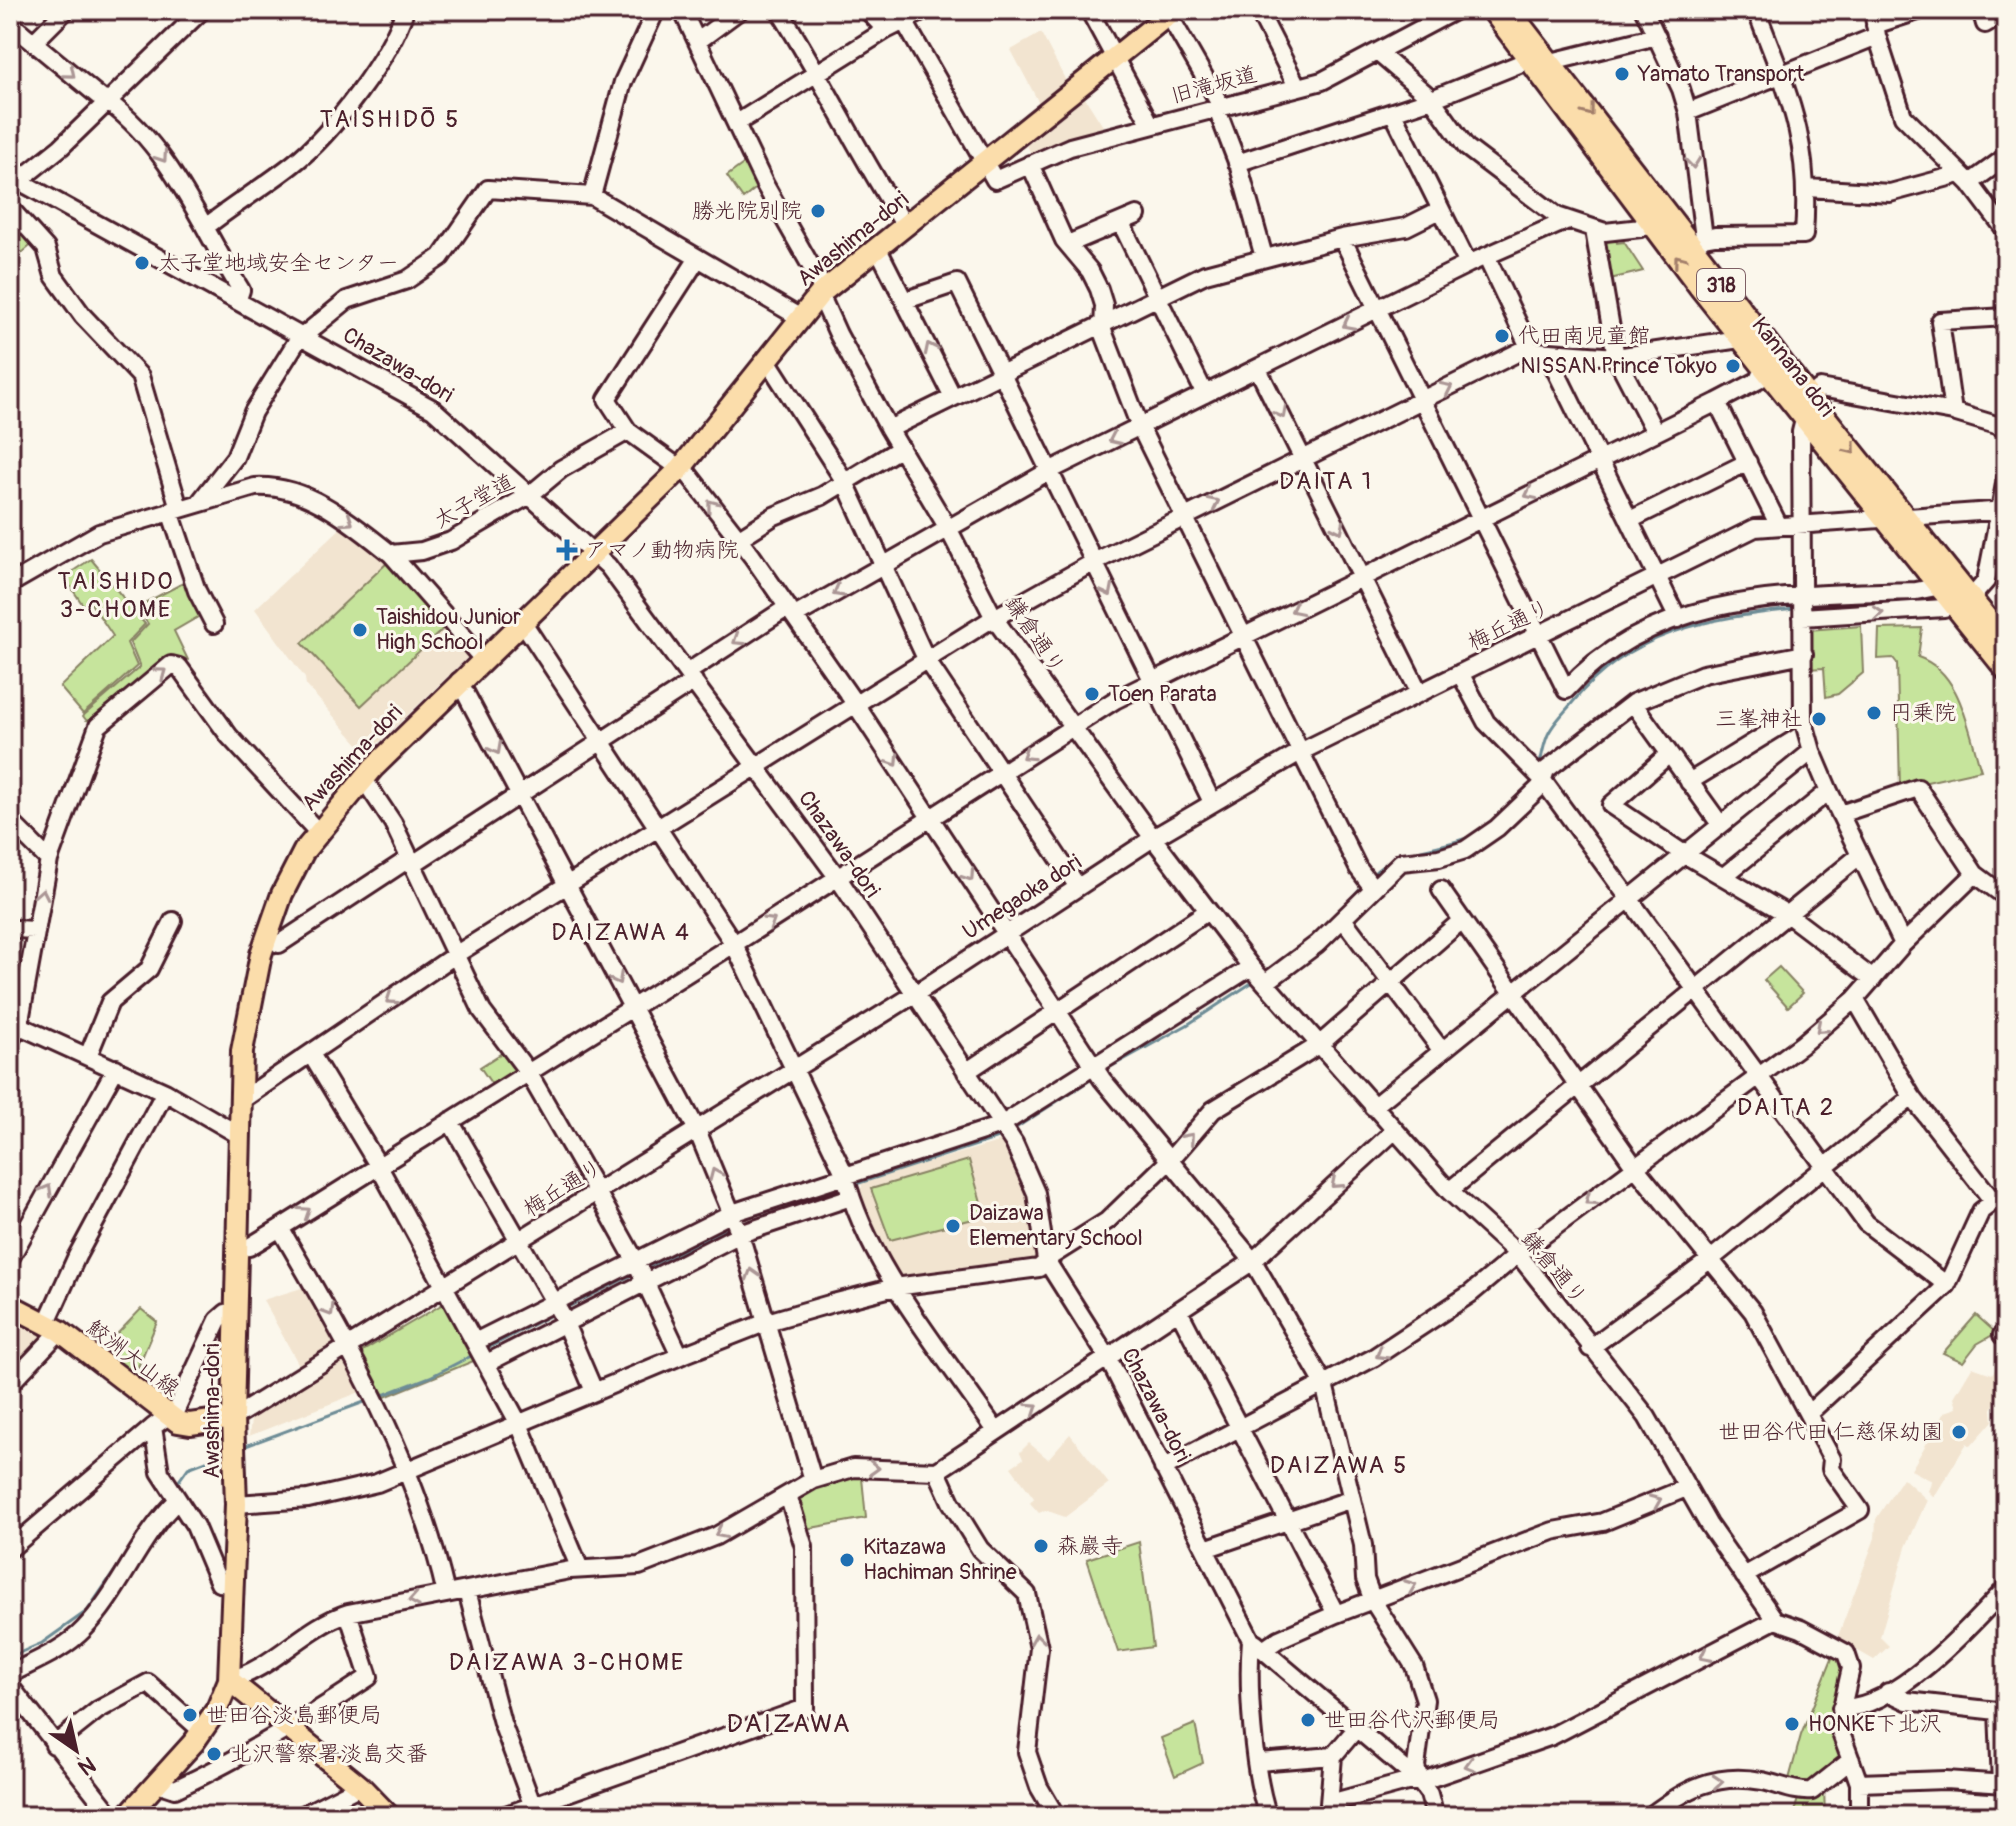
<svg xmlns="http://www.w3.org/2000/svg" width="2016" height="1826" font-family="Pangolin,'Klee One',sans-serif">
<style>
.built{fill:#f2e4d0}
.green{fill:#c6e49c;stroke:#888264;stroke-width:2}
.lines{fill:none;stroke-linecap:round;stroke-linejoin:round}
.stream{stroke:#6d8c96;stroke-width:3}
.minor-casing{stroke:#4a1f2b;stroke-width:22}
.major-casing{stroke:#4a1f2b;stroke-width:26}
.minor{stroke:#fbf7ec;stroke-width:16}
.major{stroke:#fbddab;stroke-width:20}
.oneway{stroke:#ab9695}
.oneway2{stroke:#a27e6b}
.poi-dot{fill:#1f6fb2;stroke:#fbf7ec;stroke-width:3}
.labels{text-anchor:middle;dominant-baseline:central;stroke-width:6;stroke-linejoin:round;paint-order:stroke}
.shield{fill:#fbf7ec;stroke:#7f6065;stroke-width:2}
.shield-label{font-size:20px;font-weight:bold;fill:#4a1f2b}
.poi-label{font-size:22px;fill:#4a1f2b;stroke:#fbf7ec;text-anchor:start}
.street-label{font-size:22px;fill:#4a1f2b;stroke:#fbf7ec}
.neighbourhood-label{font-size:24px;letter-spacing:2px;fill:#4a1f2b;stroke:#fbf7ec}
.quarter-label{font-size:26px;letter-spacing:2px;fill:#4a1f2b;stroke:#fbf7ec}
</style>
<rect width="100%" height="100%" fill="#fbf7ec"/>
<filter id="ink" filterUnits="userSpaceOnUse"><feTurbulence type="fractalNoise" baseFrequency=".0125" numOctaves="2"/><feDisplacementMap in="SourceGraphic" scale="16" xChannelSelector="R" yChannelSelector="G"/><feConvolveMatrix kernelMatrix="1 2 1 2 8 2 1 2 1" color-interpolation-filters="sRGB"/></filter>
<g filter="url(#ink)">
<path class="built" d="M 1041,33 L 1066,81 L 1039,103 L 1011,50 Z
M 1085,98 L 1106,131 L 1032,156 L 1027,145 Z
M 345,524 L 388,556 L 470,655 L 367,754 L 306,685 L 305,678 L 255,609 Z
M 1002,1141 L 1029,1193 L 1035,1259 L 1032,1263 L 903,1279 L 897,1276 L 858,1189 L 862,1187 L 860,1182 Z
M 308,1286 L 336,1334 L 334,1344 L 299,1365 L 263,1300 Z
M 10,1311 L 49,1333 L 10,1378 Z
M 344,1360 L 349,1360 L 365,1390 L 249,1436 L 251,1420 Z
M 2000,1362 L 2006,1366 L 2006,1377 L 1992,1409 L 1993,1421 L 1971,1446 L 1967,1443 L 1934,1497 L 1928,1491 L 1932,1481 L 1911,1470 L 1945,1412 L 1957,1408 L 1954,1397 L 1972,1367 L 1992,1374 Z
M 1070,1434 L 1109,1484 L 1065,1517 L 1045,1510 L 1039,1513 L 1030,1503 L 1034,1498 L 1011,1467 L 1023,1459 L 1020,1452 L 1029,1443 L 1048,1459 Z
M 1903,1478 L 1927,1500 L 1906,1547 L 1880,1637 L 1889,1646 L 1874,1660 L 1837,1639 L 1875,1538 L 1876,1519 Z"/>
<path class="green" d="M 750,159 L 761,184 L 743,199 L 727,176 Z
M 17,221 L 35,242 L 10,263 L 10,247 L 16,241 L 10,227 Z
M 1616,238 L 1617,243 L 1624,242 L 1643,271 L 1606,280 L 1600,241 Z
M 91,559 L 145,624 L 127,643 L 137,666 L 83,714 L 60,687 L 113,636 L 90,602 L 83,605 L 64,577 Z
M 388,562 L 444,628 L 361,706 L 302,643 Z
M 189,580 L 203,614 L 174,631 L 188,660 L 97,723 L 86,720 L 83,716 L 140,667 L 130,643 L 148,624 L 137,607 Z
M 1861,626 L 1863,673 L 1838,694 L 1826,697 L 1824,668 L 1807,669 L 1807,630 Z
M 1922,628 L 1918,657 C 1962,672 1968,731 1981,770 L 1900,788 L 1897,663 L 1893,658 L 1878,659 L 1879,629 Z
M 1779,967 L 1803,993 L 1788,1007 L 1764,980 Z
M 508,1049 L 519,1065 L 517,1076 L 493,1086 L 480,1067 Z
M 969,1160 L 985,1216 L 890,1240 L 871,1189 Z
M 443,1304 L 448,1305 L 476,1360 L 385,1397 L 361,1356 L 363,1351 Z
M 141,1309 L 157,1322 L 133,1379 L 99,1353 Z
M 1976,1315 L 1996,1333 L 1977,1344 L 1963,1362 L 1943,1353 Z
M 846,1478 L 862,1478 L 866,1518 L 800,1530 L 796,1502 L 798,1495 L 811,1487 Z
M 1139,1542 L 1153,1647 L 1118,1652 L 1087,1559 Z
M 1835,1651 L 1843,1665 L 1842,1761 L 1806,1786 L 1788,1783 L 1801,1735 Z
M 1195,1724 L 1203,1763 L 1175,1776 L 1161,1738 Z
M 1824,1787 L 1825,1816 L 1793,1816 L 1799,1795 Z"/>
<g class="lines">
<path class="stream" d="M 1807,608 L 1823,608
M 1539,767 C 1542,757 1543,747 1547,737 C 1551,725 1564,713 1572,703 C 1630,631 1708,618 1795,609
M 1371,876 C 1400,846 1434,852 1472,836
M 1336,915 L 1363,885
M 1105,1070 L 1187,1025 L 1256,980
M 1011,1131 L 1095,1077
M 856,1184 L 1001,1137
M 742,1224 L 845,1188
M 644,1269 L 731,1227
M 566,1308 L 634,1274
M 484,1350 L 555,1313
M 378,1397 L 430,1377 L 473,1355
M 243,1447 L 367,1401
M 176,1485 L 188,1468 L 225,1454
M 154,1514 L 169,1495
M 10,1657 L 42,1643 L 87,1611 L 129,1550"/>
<g class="minor-casing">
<path id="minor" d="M 682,10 L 765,185 L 820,282 L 820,294 L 838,334 L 889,429 L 949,530 L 994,618 L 1153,838 L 1251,967 L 1449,1191 L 1518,1254 L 1615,1376 L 1647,1417 L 1708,1524 L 1775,1620 L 1801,1629 L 1846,1653 L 1851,1668 L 1838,1725 L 1859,1783 L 1859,1816
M 779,10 C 824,81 860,157 906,227
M 867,10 L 886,30
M 1089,10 L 1151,125
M 1166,10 L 1221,106
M 1258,10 L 1297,86
M 1644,10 L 1681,89 L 1688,112 L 1704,238
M 1873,10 L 1877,36 L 1903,116 L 1970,183 L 2006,231
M 1981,10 L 1985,24 L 2006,12
M 904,21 L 995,180 L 1070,147 L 1322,81 L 1456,10
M 10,23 L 107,103
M 1875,25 L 1921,10
M 698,41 L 740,10
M 34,42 L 66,10
M 1377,52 L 1432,99 L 1466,147 L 1557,216 L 1605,232 L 1641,228 L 1647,217
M 1551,62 L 1657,36
M 108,102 C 172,149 200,225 241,290 L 238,299
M 1216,107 L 1239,167 L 1264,257
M 1688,112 L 1877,36
M 1393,113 L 1468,264
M 737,123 L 886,30 L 926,10
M 1237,163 L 1432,99 L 1529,60
M 1030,164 L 1064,240 L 1090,271 L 1099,289 L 1104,305 L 1103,331 L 1140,427 L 1358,868 L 1373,888
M 10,176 L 433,409 L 608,566 L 838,878 L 1014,1143 L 1036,1193 L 1046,1260 L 1108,1358 L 1251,1640 C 1247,1686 1253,1773 1268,1816
M 1970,183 L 2006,157
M 11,187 L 61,147 L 202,10
M 1807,188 L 1890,193 L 1960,174
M 592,196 L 623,82 L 656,10
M 10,208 L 46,248 L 54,276 L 83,316 L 140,376 L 179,508
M 1121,223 L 1205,394
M 207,226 C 235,204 265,186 293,164 C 332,134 390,57 405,10
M 1594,230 L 1616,357 L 1655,432
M 1342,238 L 1566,690 C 1654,591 1794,595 1916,591 L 1941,586
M 1068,244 L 1137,215
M 1692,247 L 1704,238 L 1715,236 L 1804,235 C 1811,140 1789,96 1756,10
M 878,249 L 953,397
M 1486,256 L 1530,349
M 698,258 L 607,399 L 628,431 L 689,475 L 752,556 L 856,705 L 1102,1079 L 1253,1261 L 1324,1384 L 1363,1545 L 1365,1579 L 1373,1601 L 1414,1666 L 1425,1700 L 1416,1766 L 1420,1782
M 906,300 L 957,283 L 1212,802
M 1547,353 L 1678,619
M 767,360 L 845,482 L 927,661 L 1078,887
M 1258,369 L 1419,692
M 1809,397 L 1820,388 L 1953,412 L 2006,428
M 1717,402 L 1778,524
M 1953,412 L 1940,321 L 2006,317
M 1804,420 L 1801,432 L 1803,719 L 1812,751 L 1829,791 L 1903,944
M 889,429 L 1205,274 L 1342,238 L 1406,227 L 1440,210
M 199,503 L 235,457 L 253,412 L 297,341 L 347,300 L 407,280 L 441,257 L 488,189 L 592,196 L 799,317
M 170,511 L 197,591 L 214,624
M 1630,520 L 1748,462
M 738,539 L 774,516 L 822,496 L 901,448
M 391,554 L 482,658
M 10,584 L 99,533 L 255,487 C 307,484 352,523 391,554 L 422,551 L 451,541 L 531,494 L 561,469 L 628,431
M 1971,598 L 1986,581 L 2006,479
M 795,616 L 1049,471 L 1468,264 L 1568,220
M 1802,617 L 1944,608 L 1954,603
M 522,621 L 734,944 L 845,1175 C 866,1264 945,1355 996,1431
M 688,672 L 788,607
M 1460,673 L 1486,722 L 1541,778 L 1866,1223 L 1947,1285
M 459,681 L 697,1130 L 740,1234 L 813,1480
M 1633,703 L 1720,824
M 1669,754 L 1611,805 L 1684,854 L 1787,914 L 1873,979
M 363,778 L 393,823 L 482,1011 L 528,1072 L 597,1192 L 635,1260 L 680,1356
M 1689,782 L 1803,712
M 1840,814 L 1918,788 L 1975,874 L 2006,897
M 10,821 L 49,860
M 413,864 L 694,681
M 1724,876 L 1829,791
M 1441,890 L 1635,1167 L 1753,1312 L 1832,1459 L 1831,1469 L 1860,1510 L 1744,1576
M 1343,919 L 1442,1051
M 10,932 L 15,929 L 35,930
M 279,944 L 410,858
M 1265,983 L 1317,944 L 1401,862 L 1439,858 L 1465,850 L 1497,828 L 1540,787 L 1546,770 L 1633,703 L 1703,674 L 1804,654
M 1855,999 L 1912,1097 L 1993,1201
M 11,1022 L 165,1092 L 239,1135
M 10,1041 L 19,1026 L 49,860 L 98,726 L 171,665 L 179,667 L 229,736 L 317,831
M 311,1054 L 378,1165 L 519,1424 L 580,1569
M 88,1056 L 110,1002 L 149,969 L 173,921
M 966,1072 L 1208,911
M 239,1102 L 455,955 L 987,622 L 1094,562 L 1523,350 L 1616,357 L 1740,339
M 1373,1107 L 1812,751
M 450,1121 L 561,1314 L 594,1391
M 1449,1191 L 1859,856
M 280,1228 C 348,1345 416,1461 446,1594
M 237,1248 L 249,1247 L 280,1228 L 734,944 L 1115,700 L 1717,402 L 1759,380 L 1764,369
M 10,1259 L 116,1068
M 1179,1311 L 1336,1614
M 47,1322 L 77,1256 L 165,1092
M 2002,1335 L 2006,1333
M 475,1342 L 732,1213 L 1001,1125 L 1251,967
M 1590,1348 L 1711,1259 L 1912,1097
M 487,1363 L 740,1234 L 851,1197
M 10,1384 L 60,1331
M 1808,1414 L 1947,1285 L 1981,1211 L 2006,1192
M 233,1418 L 915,994 L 1153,838 L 1300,752 L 1755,528 L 2006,510
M 1163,1468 L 1373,1358 L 1470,1294 L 1518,1254 L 1801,1045 L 1855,999 L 1903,944 L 1975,874
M 236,1504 L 308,1499 L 377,1483 L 680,1356 L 767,1322 L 833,1303 L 895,1287 L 1039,1268 L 1053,1255 L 1107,1221 L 1170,1160 L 1213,1110 L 1319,1045 L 1462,920
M 10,1549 L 153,1427
M 1205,1549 L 1352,1499
M 234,1584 L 219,1583 L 195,1526 L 160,1472 L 153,1427 L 176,1410 L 218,1320 L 226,1313 L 236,1312
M 467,1591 L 502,1723 L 532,1804
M 1255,1643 L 1420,1782 L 1429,1794 L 1435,1816
M 1263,1650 L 1279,1639 L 1336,1614 L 1553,1531 L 1603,1522 L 1686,1488
M 10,1674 C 35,1661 64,1650 84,1629 C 121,1591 139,1536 178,1500
M 229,1680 C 273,1669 304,1627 348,1613 L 570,1570 L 639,1566 L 716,1536 L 813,1480 L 853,1468 L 937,1471
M 10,1686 L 112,1816
M 1888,1692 L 1907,1701 L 2006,1712
M 1841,1708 C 1895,1710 1971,1626 2006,1588
M 1998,1711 L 2001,1784
M 54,1745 L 98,1710 L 148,1683 L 202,1731
M 1258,1762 L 1333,1756 L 1355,1730
M 157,1783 L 175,1789 C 244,1757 306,1719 369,1677 L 348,1613
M 1859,1783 L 1945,1780 L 2006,1784
M 1330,1803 L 1407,1782 L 1420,1782 L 1552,1736 L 1775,1620
M 301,1816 L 360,1786
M 503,1816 L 805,1708 L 804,1547 L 788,1495
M 1056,1816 L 1039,1787 L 1027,1752 L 1039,1648 L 1027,1594 L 980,1549 L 951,1502 L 937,1471 L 1253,1261 L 1394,1131
M 1328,1816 L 1333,1756
M 1650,1816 C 1686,1789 1715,1772 1762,1781 C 1778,1784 1796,1793 1812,1791 L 1851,1760"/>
</g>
<g class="major-casing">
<path id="major" d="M 1492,10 L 1701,289 L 2006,670
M 1509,10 L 1809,397 L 2006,642
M 10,1305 L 60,1331 L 178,1422 L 190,1424 L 233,1418
M 229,1680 L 360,1786 L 389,1816
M 127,1816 L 194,1742 L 217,1709 L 229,1680 L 236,1504 L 233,1418 L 242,1051 L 261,954 L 282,894 L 304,851 L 373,768 L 680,469 L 820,294 L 1174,10"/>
</g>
<use href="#minor" class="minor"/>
<use href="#major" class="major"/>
</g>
<defs><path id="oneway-chevron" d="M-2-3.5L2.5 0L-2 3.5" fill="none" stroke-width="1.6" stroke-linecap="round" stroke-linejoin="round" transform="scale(2)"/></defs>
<g class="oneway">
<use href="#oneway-chevron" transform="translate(70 73) rotate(40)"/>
<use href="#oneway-chevron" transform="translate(162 157) rotate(56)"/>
<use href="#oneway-chevron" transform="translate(1693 163) rotate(84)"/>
<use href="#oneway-chevron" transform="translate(1348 324) rotate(153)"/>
<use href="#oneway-chevron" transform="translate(930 348) rotate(-116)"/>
<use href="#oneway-chevron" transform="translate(1447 388) rotate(-26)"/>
<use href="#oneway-chevron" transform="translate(1281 413) rotate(63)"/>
<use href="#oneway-chevron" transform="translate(1114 439) rotate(155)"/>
<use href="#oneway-chevron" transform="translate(1530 494) rotate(154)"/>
<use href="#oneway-chevron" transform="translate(1214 503) rotate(-26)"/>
<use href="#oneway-chevron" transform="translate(712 505) rotate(-128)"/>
<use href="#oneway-chevron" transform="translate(348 521) rotate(34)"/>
<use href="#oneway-chevron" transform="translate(1339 528) rotate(64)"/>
<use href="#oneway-chevron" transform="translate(1108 591) rotate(63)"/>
<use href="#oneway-chevron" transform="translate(838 592) rotate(151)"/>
<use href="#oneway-chevron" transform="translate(1296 609) rotate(154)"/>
<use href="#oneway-chevron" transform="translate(1878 613) rotate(-4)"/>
<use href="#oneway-chevron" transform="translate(738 640) rotate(147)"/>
<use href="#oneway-chevron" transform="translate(161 673) rotate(-37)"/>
<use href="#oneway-chevron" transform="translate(496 749) rotate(62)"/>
<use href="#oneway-chevron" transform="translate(1027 755) rotate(147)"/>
<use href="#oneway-chevron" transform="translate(894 761) rotate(57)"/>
<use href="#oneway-chevron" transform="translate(969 876) rotate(56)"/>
<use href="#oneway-chevron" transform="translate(42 894) rotate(-79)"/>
<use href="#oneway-chevron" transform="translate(770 922) rotate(-32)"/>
<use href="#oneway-chevron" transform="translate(617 979) rotate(62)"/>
<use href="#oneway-chevron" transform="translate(391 999) rotate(146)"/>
<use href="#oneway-chevron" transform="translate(1821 1028) rotate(139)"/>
<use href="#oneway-chevron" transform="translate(1189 1138) rotate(-49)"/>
<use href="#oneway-chevron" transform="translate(715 1174) rotate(-113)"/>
<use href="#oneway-chevron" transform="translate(1336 1183) rotate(139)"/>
<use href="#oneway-chevron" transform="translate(47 1190) rotate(-60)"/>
<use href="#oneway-chevron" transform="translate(1590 1200) rotate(144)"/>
<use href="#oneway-chevron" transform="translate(305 1212) rotate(-33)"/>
<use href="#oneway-chevron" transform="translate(752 1274) rotate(-107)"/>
<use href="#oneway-chevron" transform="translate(329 1311) rotate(59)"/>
<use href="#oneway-chevron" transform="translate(1381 1354) rotate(149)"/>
<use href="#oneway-chevron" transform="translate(1033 1408) rotate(-34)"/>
<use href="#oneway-chevron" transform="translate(874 1468) rotate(2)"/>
<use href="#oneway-chevron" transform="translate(1656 1501) rotate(-23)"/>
<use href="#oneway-chevron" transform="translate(720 1533) rotate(154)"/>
<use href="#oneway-chevron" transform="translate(1411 1586) rotate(-21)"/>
<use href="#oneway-chevron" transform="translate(414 1600) rotate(170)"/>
<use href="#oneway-chevron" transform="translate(1037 1639) rotate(-98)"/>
<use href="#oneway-chevron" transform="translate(1705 1656) rotate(153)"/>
<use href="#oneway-chevron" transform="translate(1470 1765) rotate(164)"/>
<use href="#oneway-chevron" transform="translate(1718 1782) rotate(-5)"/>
</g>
<g class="oneway2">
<use href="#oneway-chevron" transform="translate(1589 111) rotate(53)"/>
<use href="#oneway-chevron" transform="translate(1679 260) rotate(-127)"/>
<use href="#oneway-chevron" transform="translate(1851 449) rotate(51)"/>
</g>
</g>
<g class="poi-dot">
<circle cx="1622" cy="74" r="8"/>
<circle cx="818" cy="211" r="8"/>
<circle cx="142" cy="263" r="8"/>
<circle cx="1502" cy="336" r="8"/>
<circle cx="1733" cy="366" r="8"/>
<path d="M563 538h8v8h8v8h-8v8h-8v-8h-8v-8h8z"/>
<circle cx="360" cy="630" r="8"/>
<circle cx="1092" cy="694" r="8"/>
<circle cx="1874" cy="713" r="8"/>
<circle cx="1819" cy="719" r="8"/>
<circle cx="953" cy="1226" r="8"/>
<circle cx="1959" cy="1432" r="8"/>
<circle cx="1041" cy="1546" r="8"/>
<circle cx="847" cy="1560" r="8"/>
<circle cx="190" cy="1715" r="8"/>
<circle cx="1308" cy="1720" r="8"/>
<circle cx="1792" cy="1724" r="8"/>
<circle cx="214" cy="1754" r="8"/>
</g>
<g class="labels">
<rect class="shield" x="1697" y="269" width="48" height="32" rx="6"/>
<g class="shield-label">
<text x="1721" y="285">318</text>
</g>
<g class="poi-label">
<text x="1638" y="74">Yamato Transport</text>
<text x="802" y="211" text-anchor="end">勝光院別院</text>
<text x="158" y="263">太子堂地域安全センター</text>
<text x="1518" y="336">代田南児童館</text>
<text x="1717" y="366" text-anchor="end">NISSAN Prince Tokyo</text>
<text x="585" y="550">アマノ動物病院</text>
<text x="376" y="617">Taishidou Junior<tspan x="376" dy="25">High School</tspan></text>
<text x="1108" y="694">Toen Parata</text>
<text x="1890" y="713">円乗院</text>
<text x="1803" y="719" text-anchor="end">三峯神社</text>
<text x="969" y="1213">Daizawa<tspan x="969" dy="25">Elementary School</tspan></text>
<text x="1943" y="1432" text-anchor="end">世田谷代田 仁慈保幼園</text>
<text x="1057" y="1546">森巖寺</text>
<text x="863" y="1547">Kitazawa<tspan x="863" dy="25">Hachiman Shrine</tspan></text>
<text x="206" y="1715">世田谷淡島郵便局</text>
<text x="1324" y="1720">世田谷代沢郵便局</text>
<text x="1808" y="1724">HONKE下北沢</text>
<text x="230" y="1754">北沢警察署淡島交番</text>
</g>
<g class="street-label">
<text transform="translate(1214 85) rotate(-15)">旧滝坂道</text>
<text transform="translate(853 239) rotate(-39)">Awashima-dori</text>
<text transform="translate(398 365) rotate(31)">Chazawa-dori</text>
<text transform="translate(1793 367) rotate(52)">Kannana dori</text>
<text transform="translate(474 501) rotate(-29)">太子堂道</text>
<text transform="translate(1509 625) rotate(-26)">梅丘通り</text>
<text transform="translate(1035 635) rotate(56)">鎌倉通り</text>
<text transform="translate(352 758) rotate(-47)">Awashima-dori</text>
<text transform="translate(839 844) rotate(55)">Chazawa-dori</text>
<text transform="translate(1022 897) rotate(-33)">Umegaoka dori</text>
<text transform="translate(563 1188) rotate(-32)">梅丘通り</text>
<text transform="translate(1554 1268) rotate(50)">鎌倉通り</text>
<text transform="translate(133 1358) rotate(38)">鮫洲大山線</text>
<text transform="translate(1156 1405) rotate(63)">Chazawa-dori</text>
<text transform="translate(212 1411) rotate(-90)">Awashima-dori</text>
</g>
<g class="neighbourhood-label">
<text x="390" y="119">TAISHIDŌ 5</text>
<text x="1326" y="481">DAITA 1</text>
<text x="116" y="581">TAISHIDO<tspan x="116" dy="28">3-CHOME</tspan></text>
<text x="621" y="932">DAIZAWA 4</text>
<text x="1786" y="1107">DAITA 2</text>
<text x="1339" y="1465">DAIZAWA 5</text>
<text x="567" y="1662">DAIZAWA 3-CHOME</text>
</g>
<g class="quarter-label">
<text x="789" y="1724">DAIZAWA</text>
</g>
</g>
<rect width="2016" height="1826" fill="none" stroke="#fbf7ec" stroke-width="40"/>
<rect x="20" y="20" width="1976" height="1786" fill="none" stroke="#4a1f2b" stroke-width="3" filter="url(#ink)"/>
<g transform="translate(76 1750) rotate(146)" stroke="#fbf7ec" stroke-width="6" paint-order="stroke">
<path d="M0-6L14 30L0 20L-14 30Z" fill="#4a1f2b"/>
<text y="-12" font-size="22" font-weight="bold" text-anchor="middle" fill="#4a1f2b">N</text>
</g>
</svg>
